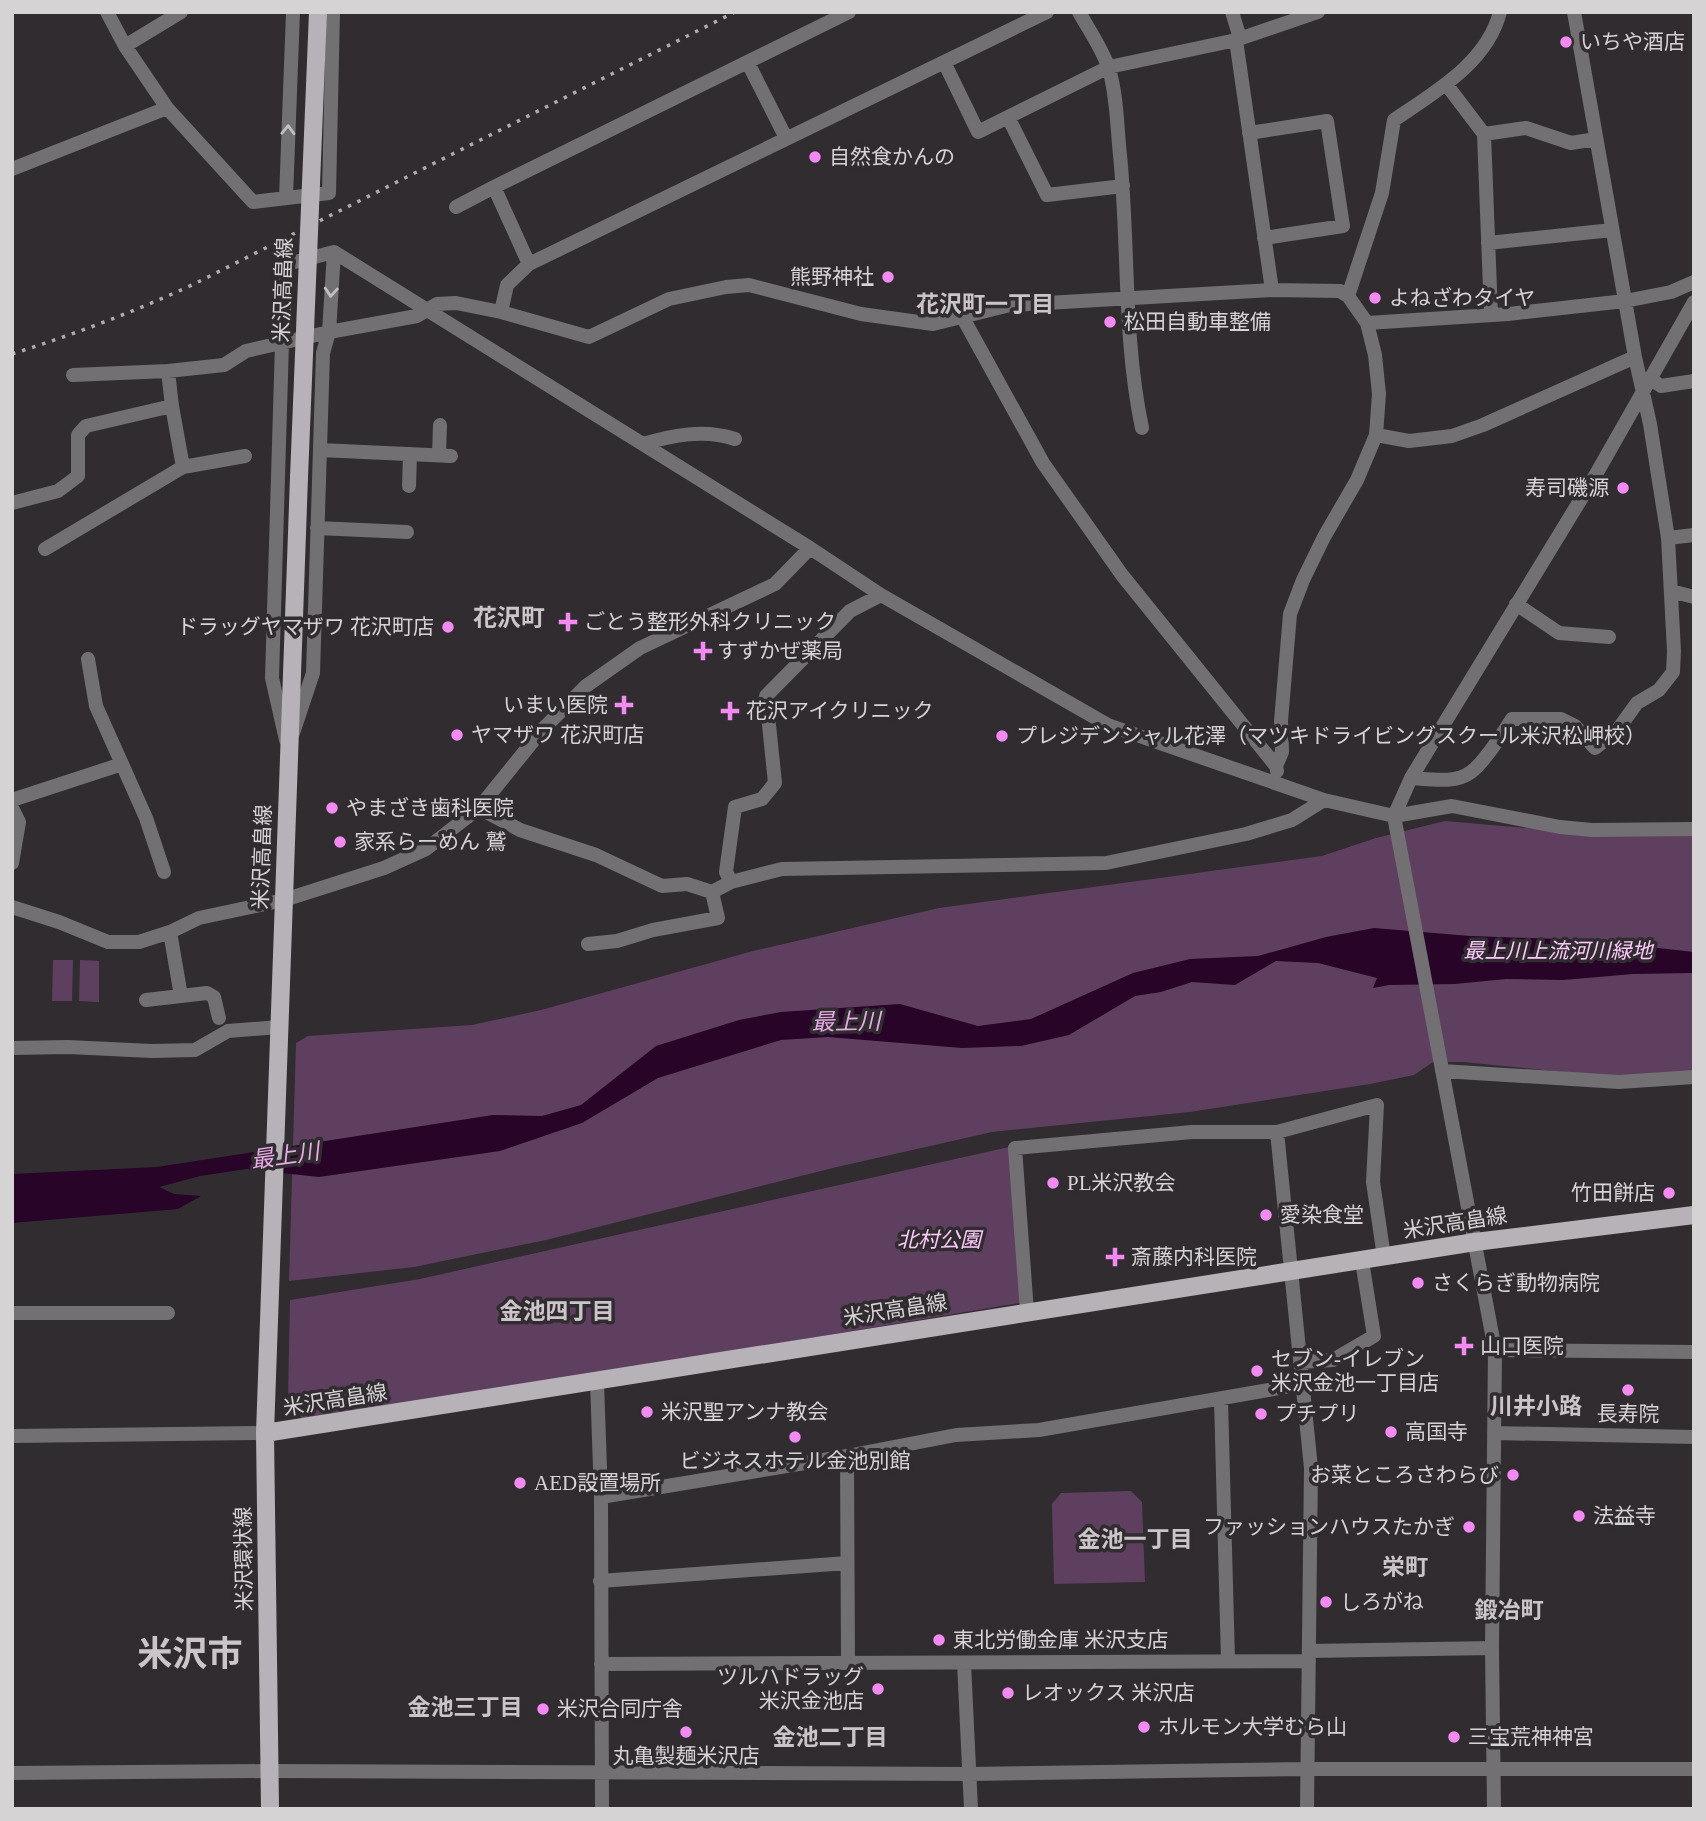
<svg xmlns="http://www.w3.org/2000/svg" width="1706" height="1821" font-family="'Times New Roman','Noto Sans JP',serif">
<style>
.green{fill:#5f3f5f}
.water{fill:#270428}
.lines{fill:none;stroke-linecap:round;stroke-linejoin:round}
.minor{stroke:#727072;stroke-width:14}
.major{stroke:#b7b2b7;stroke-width:18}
.rail{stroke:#aeabad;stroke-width:3.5;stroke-dasharray:3.5 7;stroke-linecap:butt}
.major-bridge{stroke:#b7b2b7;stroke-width:18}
.oneway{stroke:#c2bfc1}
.poi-dot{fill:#f38af2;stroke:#302c30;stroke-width:2.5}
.labels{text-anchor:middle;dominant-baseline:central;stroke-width:7;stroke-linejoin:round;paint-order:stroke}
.poi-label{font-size:21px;fill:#d6d3d5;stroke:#302c30;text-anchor:start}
.street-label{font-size:21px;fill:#d6d3d5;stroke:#302c30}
.park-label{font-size:21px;font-style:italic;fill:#fdc9fb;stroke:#302c30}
.neighbourhood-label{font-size:23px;font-weight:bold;fill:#cbc5ca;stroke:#302c30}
.water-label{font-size:23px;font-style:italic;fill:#eaaae8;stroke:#302c30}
.quarter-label{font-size:24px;font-weight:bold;fill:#cbc5ca;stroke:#302c30}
.town-label{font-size:35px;font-weight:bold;fill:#cbc5ca;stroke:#302c30}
</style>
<rect width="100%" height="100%" fill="#302c30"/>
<path class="green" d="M 1445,821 L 1560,831 L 1694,833 L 1694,1073 L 1623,1078 L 1463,1062 L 1433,1062 L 1414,1075 L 1370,1084 L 1190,1112 L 992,1132 L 837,1167 L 546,1240 L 414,1267 L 289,1281 L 296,1043 L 308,1036 L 472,1025 L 541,1010 L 753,951 L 939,908 L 1322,856 L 1376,838 Z
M 53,960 L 73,960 L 72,1001 L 52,1001 Z
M 80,960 L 99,961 L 99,1002 L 79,1001 Z
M 1009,1147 L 1020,1303 L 304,1422 L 288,1396 L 290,1300 L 420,1279 Z
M 1131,1491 L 1142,1502 L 1145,1582 L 1054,1584 L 1052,1504 L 1061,1493 Z"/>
<path class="water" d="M 1374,928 L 1470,936 L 1587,940 L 1694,952 L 1694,973 L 1633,974 L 1563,980 L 1506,979 L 1455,984 L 1389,985 L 1373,988 L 1377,978 L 1318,963 L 1276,961 L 1235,985 L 1192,982 L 1161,992 L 1135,996 L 1069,1035 L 1021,1046 L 962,1048 L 828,1037 L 781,1040 L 658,1078 L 582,1123 L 500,1151 L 319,1177 L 246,1169 L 200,1176 L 159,1187 L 174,1194 L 201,1196 L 178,1209 L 12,1223 L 12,1174 L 157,1167 L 493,1115 L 542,1116 L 581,1105 L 656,1046 L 739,1020 L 781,1012 L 900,1004 L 978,1026 L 1031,1019 L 1133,973 L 1190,959 L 1258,956 L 1326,937 Z"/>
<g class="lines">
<path class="minor" d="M 107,12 L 125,46 L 167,108 L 253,202 L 329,193 L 333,12
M 1079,12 C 1089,30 1103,50 1109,69 C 1117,96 1117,127 1120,155 C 1129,246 1123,338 1142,428
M 1232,12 L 1240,38
M 1236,40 L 1272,290
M 125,46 L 181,12
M 944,62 L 978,132 L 1109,67 L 1236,40 L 1318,12
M 748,63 L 786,138
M 1446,84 L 1484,134 L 1491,315
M 1008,117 L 1047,195 L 1123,186
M 1249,133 L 1327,121 L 1343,226 L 1264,238
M 1484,134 L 1526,128 L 1571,143 L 1596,139
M 12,169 L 167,108
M 286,198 L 293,12
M 456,207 L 494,187
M 1488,243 L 1612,230
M 529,264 L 494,187 L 849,12
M 1348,296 L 1382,193 L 1394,120 C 1435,92 1487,63 1500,12
M 501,312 L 507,285 L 529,264 L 1047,12
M 963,318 L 1043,463 L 1122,575 L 1276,766 L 1277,771
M 1367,323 L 1508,314 L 1625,301 L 1671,292 L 1694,282
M 73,375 L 168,371 L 224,365 L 246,351 L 329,332 L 334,252
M 1649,378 L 1661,386 L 1694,381
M 1376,435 L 1409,441 L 1452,436 L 1483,425 L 1635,357
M 643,444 C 673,435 704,429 735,439
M 320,450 L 451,456
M 439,455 L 440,425
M 183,467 L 245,456
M 409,486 L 410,454
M 12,503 L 58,491 L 78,476 L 78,435 L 86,426 L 172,406
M 317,528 L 407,532
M 1668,538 L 1694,535
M 45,549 L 183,467 L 172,406 L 168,371
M 1671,591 L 1694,597
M 1516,604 L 1559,633 L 1609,637
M 88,659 L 96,706 L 122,764
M 293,733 L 313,673 L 323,353 L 329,332 L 417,316 L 437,304 L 456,303 L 501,312 L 589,337 L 669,299 L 726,287 L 749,285 L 861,314 L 933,324 L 1010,305 L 1272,290 L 1340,291 L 1348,296 L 1367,323 L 1375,355 L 1379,394 L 1376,435 L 1357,480 L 1324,537 L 1303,580 L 1290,614 L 1281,721 L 1282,752 L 1276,766
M 286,740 L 272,678 L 282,343 L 287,264 L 334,252 L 810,548 L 881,595 L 1108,725 L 1324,800 L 1394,816 L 1452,806 L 1560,827 L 1592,830 L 1694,829
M 1411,778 C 1429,779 1456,784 1471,772 C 1484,763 1503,733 1512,719 L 1561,719 L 1575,726 L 1595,748 L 1616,732 L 1637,703 L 1659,690 L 1673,672 L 1674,651 L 1668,538 L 1650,424 L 1635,357 L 1574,12
M 12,800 L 122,764 L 146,818 L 164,872
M 12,808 L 19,822 L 12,863
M 479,808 L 520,830 L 596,855 L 662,886 L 687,884 L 712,892 L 731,882 L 782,869 L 1106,863 L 1246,834 L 1292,820 L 1324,800
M 731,882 L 726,872 L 735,807 L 762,799 L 775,783 L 766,696 L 850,611 L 881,595
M 12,907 L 59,922 L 108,942 L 139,942 L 170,932 L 199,918 L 284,900 L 384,868 L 426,849 L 479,808 L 542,730 L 586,686 L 640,648 L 775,584 L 810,548
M 588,944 L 617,941 L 653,930 L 718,918 L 712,892
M 181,996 L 207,993 L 214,997 L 219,1018
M 146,1000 L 181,996 L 170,932
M 12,1048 L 68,1047 L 152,1051 L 195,1050 L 228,1031 L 280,1027
M 1442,1071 L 1619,1082 L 1694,1077
M 1277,1132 L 1377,1105 L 1373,1182 L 1384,1257
M 1027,1312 L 1015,1148 L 1192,1132 L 1277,1132 L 1311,1468 L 1307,1809
M 12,1313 L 168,1313
M 1495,1350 L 1694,1352
M 1300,1362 L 1333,1360 L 1374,1336 L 1362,1261
M 597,1382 L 601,1497 L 602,1809
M 1221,1400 L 1228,1660
M 1494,1433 L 1694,1437
M 12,1436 L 265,1433
M 847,1456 L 848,1663
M 601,1497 L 847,1456 L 956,1435 L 1039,1430 L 1303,1384
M 600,1581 L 847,1563
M 1309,1651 L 1492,1648
M 964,1663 L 971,1809
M 601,1664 L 1309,1661
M 12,1773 L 271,1771 L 969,1774 L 1309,1769 L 1694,1769
M 1494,1809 L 1492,1648 L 1495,1350 L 1394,816 L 1411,778 L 1595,476 L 1694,302"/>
<path class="major" d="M 265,1433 L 1475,1242 L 1694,1215
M 270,1809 L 265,1433 L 299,477"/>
<path class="rail" d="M 12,354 C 75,334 134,312 194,284 L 735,12"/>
<path class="major-bridge" d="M 299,477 L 318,12"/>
</g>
<defs><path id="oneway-chevron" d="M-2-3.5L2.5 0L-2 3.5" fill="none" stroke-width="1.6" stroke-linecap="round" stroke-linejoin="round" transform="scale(1.75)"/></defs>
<g class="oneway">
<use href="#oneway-chevron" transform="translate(288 130) rotate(-88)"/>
<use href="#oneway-chevron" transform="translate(331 292) rotate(94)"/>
</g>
<g class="poi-dot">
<circle cx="1566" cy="42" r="7"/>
<circle cx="815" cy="157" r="7"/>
<circle cx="888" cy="277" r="7"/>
<circle cx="1375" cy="298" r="7"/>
<circle cx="1110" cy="322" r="7"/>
<circle cx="1623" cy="488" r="7"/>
<path d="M564.5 611.5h7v7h7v7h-7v7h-7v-7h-7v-7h7z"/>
<circle cx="448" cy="627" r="7"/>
<path d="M699.5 640.5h7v7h7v7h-7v7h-7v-7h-7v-7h7z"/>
<path d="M620.5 694.5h7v7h7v7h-7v7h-7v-7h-7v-7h7z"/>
<path d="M726.5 700.5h7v7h7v7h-7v7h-7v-7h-7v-7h7z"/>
<circle cx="457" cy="735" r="7"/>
<circle cx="1002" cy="736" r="7"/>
<circle cx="332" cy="808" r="7"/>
<circle cx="340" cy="842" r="7"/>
<circle cx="1053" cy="1183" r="7"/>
<circle cx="1669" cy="1193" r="7"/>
<circle cx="1266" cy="1215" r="7"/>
<path d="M1111.5 1246.5h7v7h7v7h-7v7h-7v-7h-7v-7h7z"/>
<circle cx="1418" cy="1283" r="7"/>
<path d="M1460.5 1335.5h7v7h7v7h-7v7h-7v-7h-7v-7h7z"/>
<circle cx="1257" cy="1371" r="7"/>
<circle cx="1628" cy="1390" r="7"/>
<circle cx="647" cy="1412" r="7"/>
<circle cx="1261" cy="1414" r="7"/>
<circle cx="1391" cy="1432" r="7"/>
<circle cx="795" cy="1437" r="7"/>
<circle cx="1513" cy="1475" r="7"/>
<circle cx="520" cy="1483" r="7"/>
<circle cx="1579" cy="1516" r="7"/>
<circle cx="1469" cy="1527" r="7"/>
<circle cx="1326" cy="1602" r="7"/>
<circle cx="939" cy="1640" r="7"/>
<circle cx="878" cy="1689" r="7"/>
<circle cx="1008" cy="1693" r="7"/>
<circle cx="543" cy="1709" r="7"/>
<circle cx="1144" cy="1727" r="7"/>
<circle cx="686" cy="1732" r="7"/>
<circle cx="1454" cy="1737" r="7"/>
</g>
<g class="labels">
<g class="poi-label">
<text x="1580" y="42">いちや酒店</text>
<text x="829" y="157">自然食かんの</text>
<text x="874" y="277" text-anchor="end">熊野神社</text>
<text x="1389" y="298">よねざわタイヤ</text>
<text x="1124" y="322">松田自動車整備</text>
<text x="1609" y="488" text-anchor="end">寿司磯源</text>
<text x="584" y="622">ごとう整形外科クリニック</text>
<text x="434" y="627" text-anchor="end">ドラッグヤマザワ 花沢町店</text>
<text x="717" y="651">すずかぜ薬局</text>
<text x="608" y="705" text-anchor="end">いまい医院</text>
<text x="746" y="711">花沢アイクリニック</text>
<text x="471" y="735">ヤマザワ 花沢町店</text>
<text x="1016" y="736">プレジデンシャル花澤（マツキドライビングスクール米沢松岬校）</text>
<text x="346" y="808">やまざき歯科医院</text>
<text x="354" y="842">家系らーめん 鷲</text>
<text x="1067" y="1183">PL米沢教会</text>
<text x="1655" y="1193" text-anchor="end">竹田餅店</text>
<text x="1280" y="1215">愛染食堂</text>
<text x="1131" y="1257">斎藤内科医院</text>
<text x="1432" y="1283">さくらぎ動物病院</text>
<text x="1480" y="1346">山口医院</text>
<text x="1271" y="1359">セブン-イレブン<tspan x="1271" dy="24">米沢金池一丁目店</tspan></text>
<text x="661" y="1412">米沢聖アンナ教会</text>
<text x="1275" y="1414">プチプリ</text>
<text x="1628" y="1414" text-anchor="middle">長寿院</text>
<text x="1405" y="1432">高国寺</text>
<text x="795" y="1461" text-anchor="middle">ビジネスホテル金池別館</text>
<text x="1499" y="1475" text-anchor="end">お菜ところさわらび</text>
<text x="534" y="1483">AED設置場所</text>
<text x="1593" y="1516">法益寺</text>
<text x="1455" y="1527" text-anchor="end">ファッションハウスたかぎ</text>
<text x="1340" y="1602">しろがね</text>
<text x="953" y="1640">東北労働金庫 米沢支店</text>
<text x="864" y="1677" text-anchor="end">ツルハドラッグ<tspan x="864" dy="24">米沢金池店</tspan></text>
<text x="1022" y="1693">レオックス 米沢店</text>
<text x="557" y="1709">米沢合同庁舎</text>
<text x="1158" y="1727">ホルモン大学むら山</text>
<text x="1468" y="1737">三宝荒神神宮</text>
<text x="686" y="1756" text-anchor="middle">丸亀製麺米沢店</text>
</g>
<g class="street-label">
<text transform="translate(283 290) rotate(-88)">米沢高畠線</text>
<text transform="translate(262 857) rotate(-88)">米沢高畠線</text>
<text transform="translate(1455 1223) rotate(-9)">米沢高畠線</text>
<text transform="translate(895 1310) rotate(-9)">米沢高畠線</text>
<text transform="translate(335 1400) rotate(-9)">米沢高畠線</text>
<text transform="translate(244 1559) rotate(-91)">米沢環状線</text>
</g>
<g class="park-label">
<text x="1558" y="951">最上川上流河川緑地</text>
<text x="939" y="1240">北村公園</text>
</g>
<g class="neighbourhood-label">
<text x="985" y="304">花沢町一丁目</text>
<text x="557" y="1311">金池四丁目</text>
<text x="1536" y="1406">川井小路</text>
<text x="1135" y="1539">金池一丁目</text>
<text x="1405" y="1567">栄町</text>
<text x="1509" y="1610">鍛冶町</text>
<text x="465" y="1707">金池三丁目</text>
<text x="830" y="1737">金池二丁目</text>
</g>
<g class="water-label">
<text transform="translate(846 1022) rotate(-1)">最上川</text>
<text transform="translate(285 1156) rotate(-8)">最上川</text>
</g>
<g class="quarter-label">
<text x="509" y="618">花沢町</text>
</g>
<g class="town-label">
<text x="190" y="1654">米沢市</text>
</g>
</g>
<rect width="1706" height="1821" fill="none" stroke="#d6d3d5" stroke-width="28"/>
</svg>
